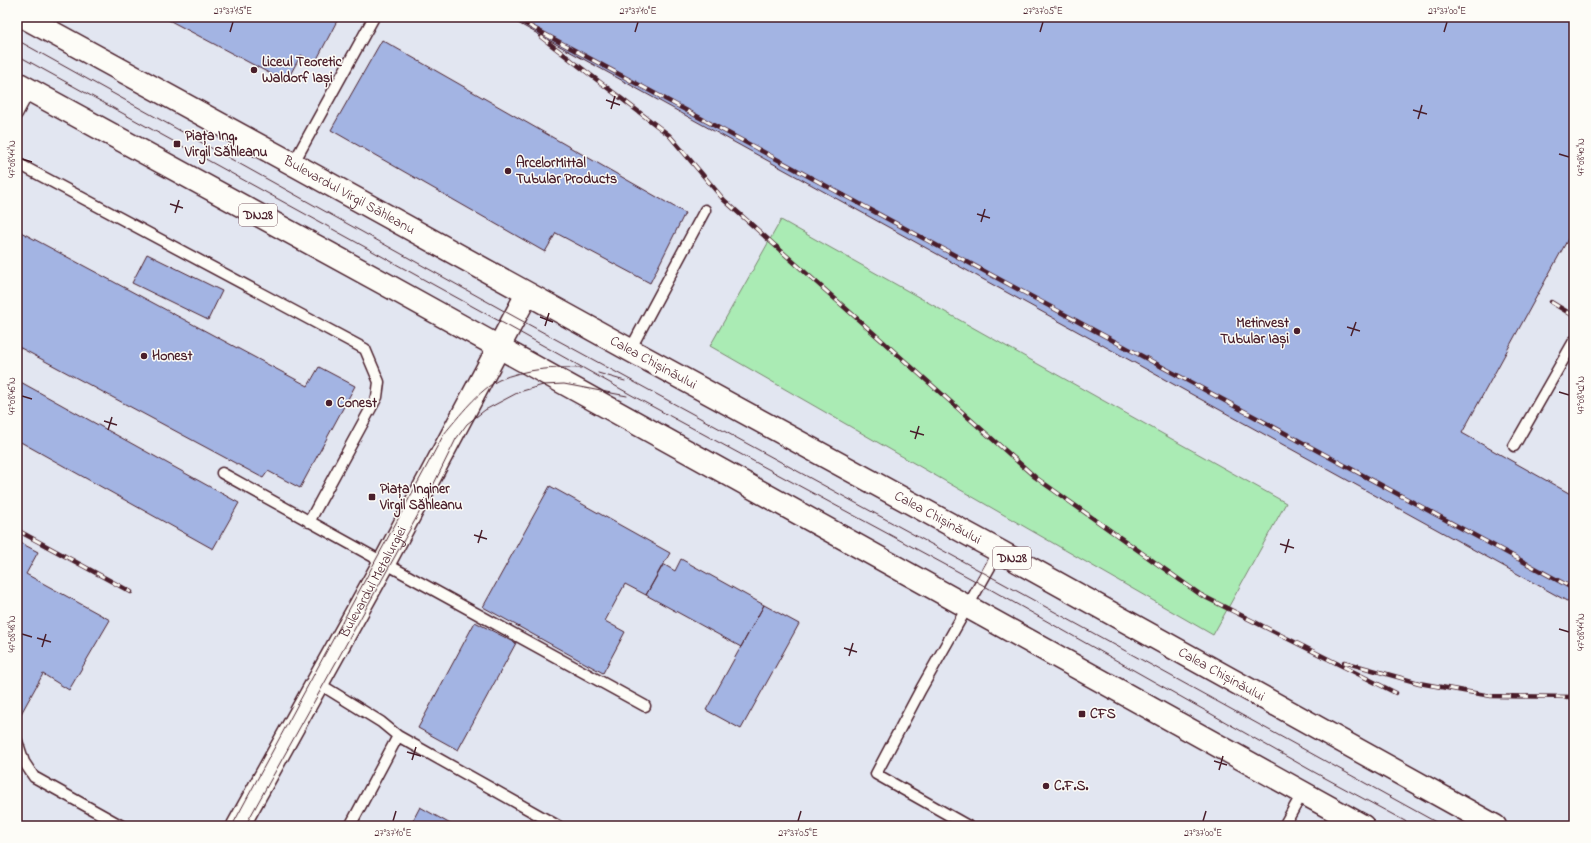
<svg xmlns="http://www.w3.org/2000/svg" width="1591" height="843" font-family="'Indie Flower',sans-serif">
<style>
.built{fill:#e2e6f1}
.green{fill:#aaebb4;stroke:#7a8570}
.building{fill:#a3b4e3;stroke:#4a1f2b}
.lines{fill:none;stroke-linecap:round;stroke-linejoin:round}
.lane-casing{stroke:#4a1f2b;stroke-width:13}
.secondary-casing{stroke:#4a1f2b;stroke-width:25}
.primary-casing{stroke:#4a1f2b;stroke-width:25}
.lane{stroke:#fdfcf7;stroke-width:10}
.secondary{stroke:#fdfcf7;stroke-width:22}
.primary{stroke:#fdfcf7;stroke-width:22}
.tram{stroke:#4a1f2b;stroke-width:1}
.rail-casing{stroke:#4a1f2b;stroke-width:4.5}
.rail{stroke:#fdfcf7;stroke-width:3;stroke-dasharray:9;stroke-linecap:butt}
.ticks{fill:none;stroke:#4a1f2b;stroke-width:1.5}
.poi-dot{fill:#4a1f2b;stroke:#fdfcf7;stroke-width:1.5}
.labels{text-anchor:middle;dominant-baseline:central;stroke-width:3;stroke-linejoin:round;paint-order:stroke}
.shield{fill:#fdfcf7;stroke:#806168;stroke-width:1}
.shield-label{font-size:13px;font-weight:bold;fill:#4a1f2b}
.poi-label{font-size:14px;font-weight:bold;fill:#4a1f2b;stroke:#fdfcf7;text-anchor:start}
.street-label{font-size:14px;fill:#4a1f2b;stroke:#fdfcf7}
.neatline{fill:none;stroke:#4a1f2b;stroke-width:1.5}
.ticks-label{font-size:10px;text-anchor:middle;fill:#4a1f2b}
</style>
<rect width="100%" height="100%" fill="#fdfcf7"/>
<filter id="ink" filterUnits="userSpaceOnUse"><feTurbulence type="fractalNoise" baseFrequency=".025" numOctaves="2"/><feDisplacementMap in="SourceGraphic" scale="8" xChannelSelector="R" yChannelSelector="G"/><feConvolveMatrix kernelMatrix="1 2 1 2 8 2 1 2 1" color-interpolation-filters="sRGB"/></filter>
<g filter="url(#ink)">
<path class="built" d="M 17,17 L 1574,17 L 1574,826 L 17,826 Z"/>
<path class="green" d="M 781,220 L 1286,503 L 1213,635 L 710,346 Z"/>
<path class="building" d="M 163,17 L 339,17 L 315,63 L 301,55 L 286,82 Z
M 507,17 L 1574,17 L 1574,228 L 1462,433 L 1574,496 L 1574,605 Z
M 382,40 L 685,213 L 650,283 L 556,233 L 545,252 L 331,130 Z
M 17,230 L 308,386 L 319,367 L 355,386 L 300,488 L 268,471 L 263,478 L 17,346 Z
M 147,254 L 222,291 L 208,320 L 132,283 Z
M 17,380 L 239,503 L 213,549 L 17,440 Z
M 550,486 L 670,553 L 646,595 L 625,584 L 605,621 L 625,632 L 603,673 L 483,607 Z
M 17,541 L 38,552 L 26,574 L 110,620 L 69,690 L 43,674 L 17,721 Z
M 681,559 L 764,605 L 741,647 L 646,595 L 663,564 L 675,571 Z
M 764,605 L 799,624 L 741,729 L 706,710 Z
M 475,622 L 516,643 L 458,750 L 418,728 Z
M 420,807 L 454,826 L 410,826 Z"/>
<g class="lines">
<g class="lane-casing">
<path id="lane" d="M 17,114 L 30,90
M 17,163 L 365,349 L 379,382 L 377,397 L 309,522
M 293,164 L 374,17
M 630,350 L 705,210
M 1514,446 L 1574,341
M 222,473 L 390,566 L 645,706
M 318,683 L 381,722 L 398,736 L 558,826
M 17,741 L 24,762 L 34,777 L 122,826
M 350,826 L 398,736
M 968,826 L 876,774 L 921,689 L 999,551
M 1284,826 L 1303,792"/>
</g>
<g class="secondary-casing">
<g id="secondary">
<path id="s1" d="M 238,826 L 384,563 L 527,294"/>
</g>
</g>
<g class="primary-casing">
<g id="primary">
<path id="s2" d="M 24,17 L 293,164 L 630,350 L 999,551 L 1495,826"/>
<path d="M 17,83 L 387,285 L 1363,826"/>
</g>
</g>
<use href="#lane" class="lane"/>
<use href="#secondary" class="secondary"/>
<use href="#primary" class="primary"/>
<path class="tram" d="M 17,40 L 515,317 L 986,574 L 1443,826
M 17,55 L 510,327 L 644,402 L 981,584 L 1314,772 L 1414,826
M 598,373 L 625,381
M 232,826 L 444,434 C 459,416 479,390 499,380 C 523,369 556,367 581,368
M 245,826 L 424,504 L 456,439 L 467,424 L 485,410 L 519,392 L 543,385 L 564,384 L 627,396"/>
<g class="rail-casing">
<path id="rail" d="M 513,17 L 1574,589
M 541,37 L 669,135 L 724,200 L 1035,477 L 1201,595 L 1396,693
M 1551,302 L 1574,316
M 17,530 L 131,592
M 1344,662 L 1419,683 L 1491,696 L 1574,697"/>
</g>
<use href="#rail" class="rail"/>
</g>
</g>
<path class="ticks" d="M 230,32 L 233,22M 635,32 L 638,22M 1040,32 L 1043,22M 1444,32 L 1447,22M 606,100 L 620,105M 611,109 L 615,96M 1413,110 L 1427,114M 1418,119 L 1422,105M 1559,154 L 1569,157M 22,159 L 32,162M 170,204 L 183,208M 175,213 L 179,200M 977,214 L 990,218M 981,222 L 985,209M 540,317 L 553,322M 545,326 L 549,313M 1347,327 L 1360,331M 1351,336 L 1356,322M 1559,392 L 1569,395M 22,396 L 32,399M 104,421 L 117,425M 108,430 L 112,417M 910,431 L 924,435M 915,439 L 919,426M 474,535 L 487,539M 478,543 L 482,530M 1280,544 L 1294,548M 1285,553 L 1289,539M 1559,629 L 1569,632M 22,634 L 32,637M 37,638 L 51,642M 42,647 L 46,634M 844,648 L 857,652M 849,656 L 853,643M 407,752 L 421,756M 412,760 L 416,747M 1214,761 L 1227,765M 1219,770 L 1223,756M 393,821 L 396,811M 798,821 L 801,811M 1203,821 L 1206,811"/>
<g class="poi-dot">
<circle cx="254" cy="70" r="4"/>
<rect x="173" y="140" width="8" height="8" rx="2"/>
<circle cx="508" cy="171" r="4"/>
<circle cx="1297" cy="331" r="4"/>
<circle cx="144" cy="356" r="4"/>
<circle cx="329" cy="403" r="4"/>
<rect x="368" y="493" width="8" height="8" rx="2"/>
<rect x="1078" y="710" width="8" height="8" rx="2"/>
<circle cx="1046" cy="786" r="4"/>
</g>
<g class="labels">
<g class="shield">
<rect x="239" y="204" width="38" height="22" rx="3"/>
<rect x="993" y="547" width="38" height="22" rx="3"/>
</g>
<g class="shield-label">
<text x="258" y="215">DN28</text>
<text x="1012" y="558">DN28</text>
</g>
<g class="poi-label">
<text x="262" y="62">Liceul Teoretic<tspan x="262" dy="16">Waldorf Iași</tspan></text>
<text x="185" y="136">Piața Ing.<tspan x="185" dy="16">Virgil Săhleanu</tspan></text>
<text x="516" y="163">ArcelorMittal<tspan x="516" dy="16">Tubular Products</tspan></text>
<text x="1289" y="323" text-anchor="end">Metinvest<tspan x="1289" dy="16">Tubular Iași</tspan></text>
<text x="152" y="356">Honest</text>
<text x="337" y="403">Conest</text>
<text x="380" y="489">Piața Inginer<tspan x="380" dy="16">Virgil Săhleanu</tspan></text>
<text x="1090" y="714">CFS</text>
<text x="1054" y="786">C.F.S.</text>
</g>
<g class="street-label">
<text stroke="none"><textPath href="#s2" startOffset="371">Bulevardul Virgil Săhleanu</textPath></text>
<text stroke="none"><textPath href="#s2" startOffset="718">Calea Chișinăului</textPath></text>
<text stroke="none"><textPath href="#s2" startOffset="1042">Calea Chișinăului</textPath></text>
<text stroke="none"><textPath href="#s1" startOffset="279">Bulevardul Metalurgiei</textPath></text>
<text stroke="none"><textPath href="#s2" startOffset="1366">Calea Chișinăului</textPath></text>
</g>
</g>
<rect width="1591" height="843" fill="none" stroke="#fdfcf7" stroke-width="44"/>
<rect x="22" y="22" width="1547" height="799" class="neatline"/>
<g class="ticks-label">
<text x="233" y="14">27°37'15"E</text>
<text x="638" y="14">27°37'10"E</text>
<text x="1043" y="14">27°37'05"E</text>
<text x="1447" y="14">27°37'00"E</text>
<text transform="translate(1580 157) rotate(-90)" y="4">47°08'40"N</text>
<text transform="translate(11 159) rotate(-90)" y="4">47°08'44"N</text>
<text transform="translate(1580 395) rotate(-90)" y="4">47°08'42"N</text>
<text transform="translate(11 396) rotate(-90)" y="4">47°08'46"N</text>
<text transform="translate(1580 632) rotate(-90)" y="4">47°08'44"N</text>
<text transform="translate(11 634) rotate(-90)" y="4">47°08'48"N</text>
<text x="393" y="836">27°37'10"E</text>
<text x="798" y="836">27°37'05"E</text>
<text x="1203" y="836">27°37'00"E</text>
</g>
</svg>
